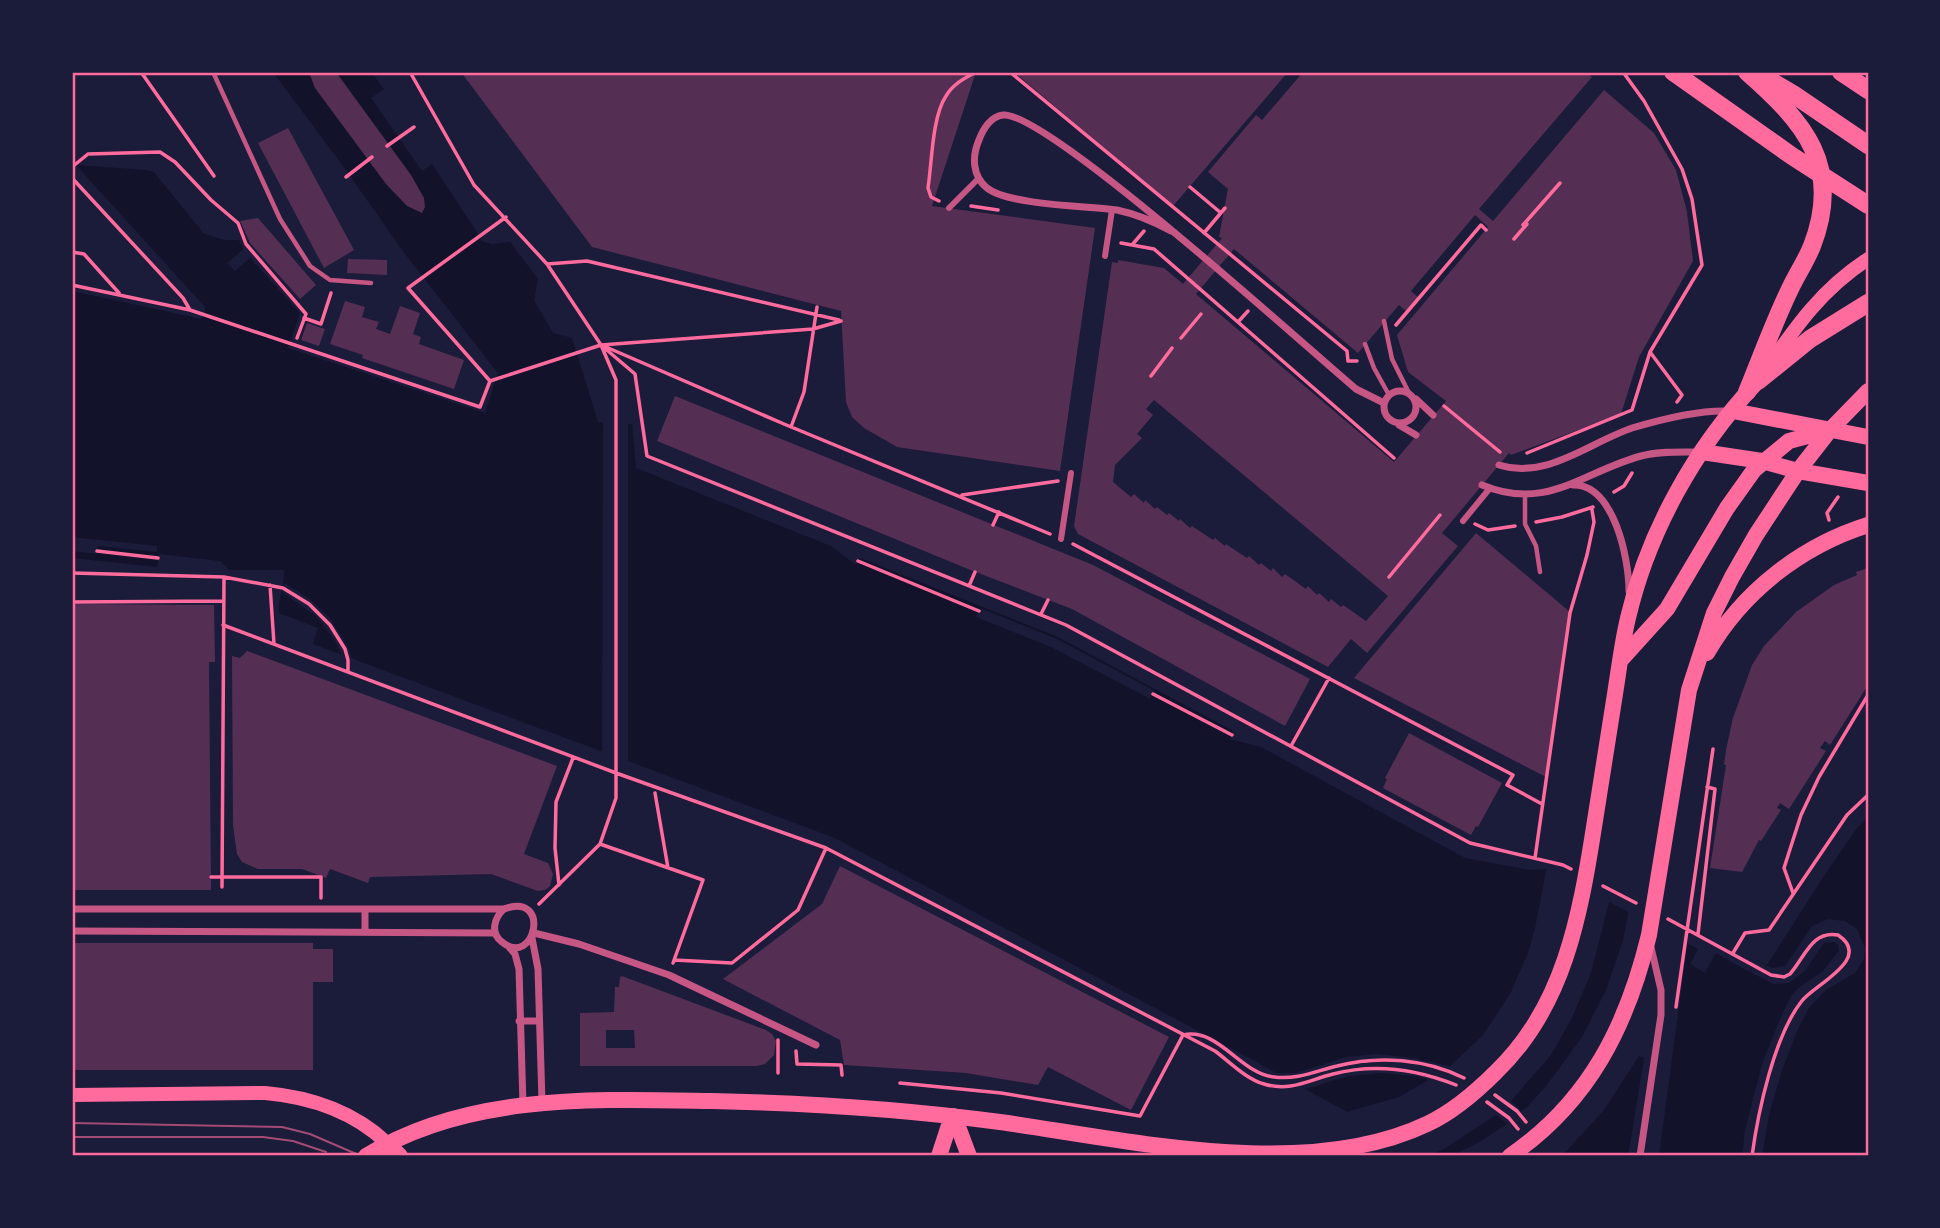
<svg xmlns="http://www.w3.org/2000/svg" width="1940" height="1228" font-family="Karla,sans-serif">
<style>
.water{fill:#12122b}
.pier{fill:#1b1b3a}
.building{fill:#542f53;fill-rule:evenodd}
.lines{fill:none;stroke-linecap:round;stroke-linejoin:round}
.path{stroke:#ff6b9d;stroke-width:3.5}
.service{stroke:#c65784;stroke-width:4.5}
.pedestrian{stroke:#c65784;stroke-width:6}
.minor{stroke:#c65784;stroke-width:7}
.primary{stroke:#ff6b9d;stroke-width:14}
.trunk{stroke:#ff6b9d;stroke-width:16}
.motorway{stroke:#ff6b9d;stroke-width:18}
.tram{stroke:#a44b75;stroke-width:2}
.neatline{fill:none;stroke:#ff6b9d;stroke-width:2.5}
</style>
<rect width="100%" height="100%" fill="#1b1b3a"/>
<path class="water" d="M 273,72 L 371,72 L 384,89 L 371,98 L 422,171 L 432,164 L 478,234 L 481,241 L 492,244 L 510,242 L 538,279 L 534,301 L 553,333 L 572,338 L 598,422 L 632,424 L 636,468 L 831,546 L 856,565 L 860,558 L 1058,637 L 1233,731 L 1230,739 L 1261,747 L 1465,858 L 1530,870 L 1547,869 L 1698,949 L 1690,964 L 1705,973 L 1716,953 L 1749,972 L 1757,960 L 1767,965 L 1826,873 L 1855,831 L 1868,816 L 1868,1156 L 1427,1156 L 1253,1060 L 835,838 L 313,644 L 318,628 L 279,613 C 278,597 285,586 284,570 L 229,570 L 220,561 L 159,554 L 157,567 L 72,558 L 72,291 L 201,319 L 205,312 L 205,307 L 76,165 L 146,170 L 154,172 L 204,234 L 225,240 L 239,240 L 243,249 L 227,263 L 235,271 L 250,258 L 300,313 L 288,348 L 485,413 L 498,373 L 402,250 L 346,170 Z"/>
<path class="pier" d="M 603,419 L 628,420 L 628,766 L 602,756 Z
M 72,537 L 157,546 L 157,552 L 98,546 L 97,554 L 72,551 Z
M 285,583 L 310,599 L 330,618 L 348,647 L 353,662 L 343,658 L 335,641 L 317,617 L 282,592 Z
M 980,608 L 1057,639 L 1155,691 L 1150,699 L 1053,648 L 976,617 Z
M 1547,866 L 1610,899 L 1591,973 L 1571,1020 L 1551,1055 L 1511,1101 L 1521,1111 L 1527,1107 L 1546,1086 L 1582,1037 L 1606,990 L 1623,940 L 1629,909 L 1688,940 L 1659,1156 L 1628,1156 L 1644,1058 L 1639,1056 L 1604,1110 L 1562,1156 L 1452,1156 L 1481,1141 L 1507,1124 L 1496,1115 L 1444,1149 L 1427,1156 L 1420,1156 L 1343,1113 L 1399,1097 L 1428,1080 L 1415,1076 L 1382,1073 L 1349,1076 L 1306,1089 L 1274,1073 L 1296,1073 L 1346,1057 L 1377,1054 L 1413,1058 L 1450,1066 L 1482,1036 L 1510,994 L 1528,953 L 1535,928 Z
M 1828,919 L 1845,921 L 1857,929 L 1865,948 L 1864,959 L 1855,973 L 1826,990 L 1809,1008 L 1798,1029 L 1782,1070 L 1769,1116 L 1762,1156 L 1742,1156 L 1745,1130 L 1762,1064 L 1779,1021 L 1791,996 L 1798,988 L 1823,971 L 1839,951 L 1838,945 L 1835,942 L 1824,943 L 1805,971 L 1789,983 L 1773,984 L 1750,972 L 1757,960 L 1772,968 L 1785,966 L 1812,926 Z"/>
<path class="building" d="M 309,72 L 336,72 L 411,175 L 424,198 L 425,207 L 422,213 L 407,206 L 386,184 L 315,88 Z
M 461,72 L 976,72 L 932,206 L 1095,228 L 1060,471 L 897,447 L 864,428 L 852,417 L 846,402 L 841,311 L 592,247 Z
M 1014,72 L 1288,72 L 1173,206 Z
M 1303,72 L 1586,72 L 1592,77 L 1479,209 L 1493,221 L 1604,90 L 1654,133 L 1676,170 L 1687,212 L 1693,261 L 1639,357 L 1621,414 L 1511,455 L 1509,453 L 1442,533 L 1458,546 L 1367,653 L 1351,639 L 1328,667 L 1078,534 L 1074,526 L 1112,262 L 1118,263 L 1118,260 L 1164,268 L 1183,284 L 1222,238 L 1219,237 L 1228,189 L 1208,172 L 1256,115 L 1262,120 ZM 1475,215 L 1488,227 L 1397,335 L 1408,372 L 1446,401 L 1394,462 L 1196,294 L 1234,249 L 1358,353 L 1399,305 L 1406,311 L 1418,297 L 1411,291 ZM 1154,400 L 1388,596 L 1366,621 L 1343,605 L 1341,607 L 1331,599 L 1329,602 L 1319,593 L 1317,595 L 1308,586 L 1306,589 L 1285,574 L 1282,577 L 1273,568 L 1271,571 L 1261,563 L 1259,565 L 1249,556 L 1247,558 L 1226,544 L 1225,546 L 1215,538 L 1213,540 L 1192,526 L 1190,528 L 1180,519 L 1179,521 L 1169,513 L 1167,515 L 1157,507 L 1155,509 L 1145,500 L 1144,503 L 1134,494 L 1131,497 L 1113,482 L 1115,465 L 1142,438 L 1137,434 L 1153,415 L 1146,409 Z
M 288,128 L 354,250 L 324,268 L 258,143 Z
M 258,218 L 316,285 L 300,299 L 250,243 L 240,221 Z
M 348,259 L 387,260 L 387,275 L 347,273 Z
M 345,301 L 365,307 L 362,317 L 379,322 L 376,329 L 390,334 L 400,306 L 420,313 L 413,334 L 421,337 L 419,344 L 464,360 L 454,389 L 362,358 L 363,355 L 330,344 Z
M 307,323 L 325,329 L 319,346 L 301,340 Z
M 675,396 L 1093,565 L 1310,679 L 1285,726 L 1072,609 L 968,569 L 657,441 Z
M 1476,533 L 1570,612 L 1546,777 L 1354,678 Z
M 1868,568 L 1868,685 L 1830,745 L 1825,741 L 1820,748 L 1826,751 L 1789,809 L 1780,803 L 1777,808 L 1781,810 L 1761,841 L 1759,840 L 1742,872 L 1710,868 L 1726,765 L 1724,765 L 1726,750 L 1733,718 L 1752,665 L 1764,646 L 1796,612 L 1834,585 L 1857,575 L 1856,572 Z
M 72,604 L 214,605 L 215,662 L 209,662 L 211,890 L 72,890 Z
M 247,651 L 557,766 L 524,854 L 548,863 L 553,874 L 550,886 L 545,890 L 538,891 L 491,874 L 370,877 L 368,883 L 330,869 L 326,878 L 302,869 L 258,869 L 242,862 L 237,854 L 233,825 L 232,656 L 240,658 Z
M 1409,733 L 1502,783 L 1478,827 L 1476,826 L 1471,835 L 1383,788 L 1387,779 L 1385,778 Z
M 840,866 L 1169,1037 L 1131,1110 L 1048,1067 L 1038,1085 L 966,1073 L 844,1065 L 840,1040 L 723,979 L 822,904 Z
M 72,943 L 313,943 L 313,949 L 333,949 L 333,982 L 313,982 L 313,1070 L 72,1070 Z
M 622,976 L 766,1030 L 772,1034 L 776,1041 L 774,1055 L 765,1064 L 757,1066 L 580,1066 L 580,1013 L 614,1012 L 615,987 L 619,987 L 620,977 ZM 606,1030 L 634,1030 L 635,1048 L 606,1048 Z"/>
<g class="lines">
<path class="path" d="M 141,72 L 214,176
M 410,72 L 474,185 L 547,264 L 601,345 L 616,380 L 616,798 L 600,844 L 539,904
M 1010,72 L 1347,351 L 1348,361 L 1357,361
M 387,146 L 414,127
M 72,167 L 88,154 L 160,152 L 175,162 L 211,200 L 238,223 L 246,244 L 306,314 L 297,338
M 346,177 L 372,157
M 72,178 L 183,298 L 190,310
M 1190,187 L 1221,213
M 939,201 L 931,197 L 928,188 C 932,162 932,117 946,96 C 953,84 965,78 976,72
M 971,206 L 998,210
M 1523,225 L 1560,183
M 1204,233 L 1225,208
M 1514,239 L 1527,224
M 1121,243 L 1154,249 L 1394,458
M 1132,245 L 1144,231
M 72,252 L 84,254 L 119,293
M 547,264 L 587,261 L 839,320
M 72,285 L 190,310 L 480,407 L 490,381
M 304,318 L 321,324 L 331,293
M 1238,322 L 1248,311
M 1396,325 L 1481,225 L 1486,230
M 1181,338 L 1201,314
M 601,345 L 635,374 L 647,456 L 1066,625 L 1470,843 L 1563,865 L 1571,869
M 606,347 L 784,424 L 1050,534
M 1650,352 L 1682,395 L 1677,402
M 1151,376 L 1172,348
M 490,381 L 601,345 L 813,329 L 841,321
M 490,381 L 408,288 L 506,217
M 1444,406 L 1500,452
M 791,427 L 804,392 L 817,307
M 1527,453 L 1632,410 L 1650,352 L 1702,265 L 1692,199 L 1682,169 L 1644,101 L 1623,72
M 1614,492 L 1624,486 L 1632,473
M 962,495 L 1058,481
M 1829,520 L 1827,513 L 1838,497
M 1536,522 L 1562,517 L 1593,507
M 1475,524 L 1488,530 L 1515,526
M 993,525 L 999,512
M 1073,544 L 1513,775 L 1507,785 L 1542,804
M 97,551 L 158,558
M 858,561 L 979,611
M 72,573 L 224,577 L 283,588 L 309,604 L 330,625 L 345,649 L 348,660 L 348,671
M 1389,577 L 1440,515
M 270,585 L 274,644
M 969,586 L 975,572
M 72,602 L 223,601
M 1041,614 L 1048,600
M 223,625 L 616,773 L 826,848 L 1215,1051 C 1230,1062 1246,1079 1264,1084 C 1290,1092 1309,1080 1333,1074 C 1375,1063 1416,1069 1456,1085
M 1153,694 L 1232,735
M 1291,746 L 1329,678
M 655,793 L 668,868
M 600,844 L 703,880 L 673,963
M 1535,858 L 1570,613 L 1587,555 L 1594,522 L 1592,510
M 211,877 L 321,877 L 321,898
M 559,885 L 555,848 L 556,802 L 573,758
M 1603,886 L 1636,903
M 222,887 L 224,577
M 1793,893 L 1784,868 L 1801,815 L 1819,777 L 1868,695
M 1668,919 L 1771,975 L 1784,977 L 1790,974 C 1805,957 1812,930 1838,935 C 1874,959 1813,985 1801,1002 C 1774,1037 1758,1112 1752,1156
M 1698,934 L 1715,789 L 1707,787
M 1733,953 L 1745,933 L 1769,930 L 1847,815 L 1868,795
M 674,960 L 732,963 L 798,910 L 826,848
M 1676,1007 L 1713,749
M 1183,1035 C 1218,1027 1241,1074 1274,1077 C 1297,1080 1316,1071 1337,1066 C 1379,1055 1426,1059 1464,1078
M 796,1051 L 797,1064 L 841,1065 L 842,1075
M 778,1073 L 778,1040
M 900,1083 L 1001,1093 L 1140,1116 L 1183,1035
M 1495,1095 L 1517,1111 L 1526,1122
M 1487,1102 L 1509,1118 L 1518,1129"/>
<path class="service" d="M 213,72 L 280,219 L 310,266 L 330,280 L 371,283
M 1384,321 L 1392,359 L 1409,393
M 1365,344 L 1374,368 L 1389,395
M 1525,495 L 1525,524 L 1536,546 L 1540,572"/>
<path class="pedestrian" d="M 949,208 L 979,178
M 1105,256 L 1112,210
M 1463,521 L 1490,488
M 1061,539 L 1071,473"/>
<path class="minor" d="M 1171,231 C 1153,221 1136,214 1117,210 C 1087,206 1008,205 987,188 C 972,176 972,156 979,140 C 983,129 991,116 1003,115 C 1047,111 1307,348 1356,389 L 1384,403
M1384 407a16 16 0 1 1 32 0a16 16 0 1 1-32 0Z
M 1416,399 L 1433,415
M 1399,425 L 1416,435
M 1499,465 C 1547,480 1590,442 1632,428 C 1662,419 1698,410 1728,411
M 1482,485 C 1547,512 1582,472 1641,456 C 1660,451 1681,452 1700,452
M 1573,485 C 1614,484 1629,559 1629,591
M 72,909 L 504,909 C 552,891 535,969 502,942 C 490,933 494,918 504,909
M 72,931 L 495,933
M 365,932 L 365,910
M 534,933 L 579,944 L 669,975 L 816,1045
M 532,938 L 538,969 L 542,1102
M 508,946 L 515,954 L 519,969 L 523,1105
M 519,1021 L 539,1021
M 1640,1156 L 1661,1015 L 1661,990 L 1650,943"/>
<path class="primary" d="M 1766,370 C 1796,326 1822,289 1868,259
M 72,1095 L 265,1093 C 311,1097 353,1111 387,1143"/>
<path class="trunk" d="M 1733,411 L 1868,437
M 1702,452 L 1762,461 L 1798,471 L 1868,483
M 1707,653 C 1742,592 1801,546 1868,525
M 1620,661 L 1667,609 L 1727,508 L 1754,470 L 1789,441 L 1830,430
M 954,1116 L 969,1156
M 387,1143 L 400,1156
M 366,1156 C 467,1093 597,1099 712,1101 C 809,1103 904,1109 1000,1122 C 1129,1140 1305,1182 1427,1124 C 1453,1112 1476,1092 1496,1072 C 1564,1007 1580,916 1594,827 C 1601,783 1608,738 1615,694 C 1619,669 1622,643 1628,618 C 1648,532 1695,448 1755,384
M 939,1156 L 952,1116
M 1510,1156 C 1589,1102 1627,1026 1649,935 L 1689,690 L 1714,613 L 1732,577 L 1756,535 L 1798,471 L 1830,430 L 1868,391"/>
<path class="motorway" d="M 1673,72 L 1792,156 L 1868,205
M 1747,72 C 1804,122 1843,166 1812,246 C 1806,261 1797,274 1790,289 C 1774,322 1761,358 1747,392
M 1841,72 L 1868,90
M 1766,78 L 1793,94 L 1868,145
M 1758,381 L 1810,339 L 1868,303"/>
<path class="tram" d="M 72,1123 L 282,1127 L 310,1134 L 361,1156
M 72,1137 L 263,1137 L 293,1141 L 326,1152"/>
</g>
<rect width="1940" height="1228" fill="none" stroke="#1b1b3a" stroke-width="147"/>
<rect x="74" y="74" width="1793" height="1080" class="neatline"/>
</svg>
